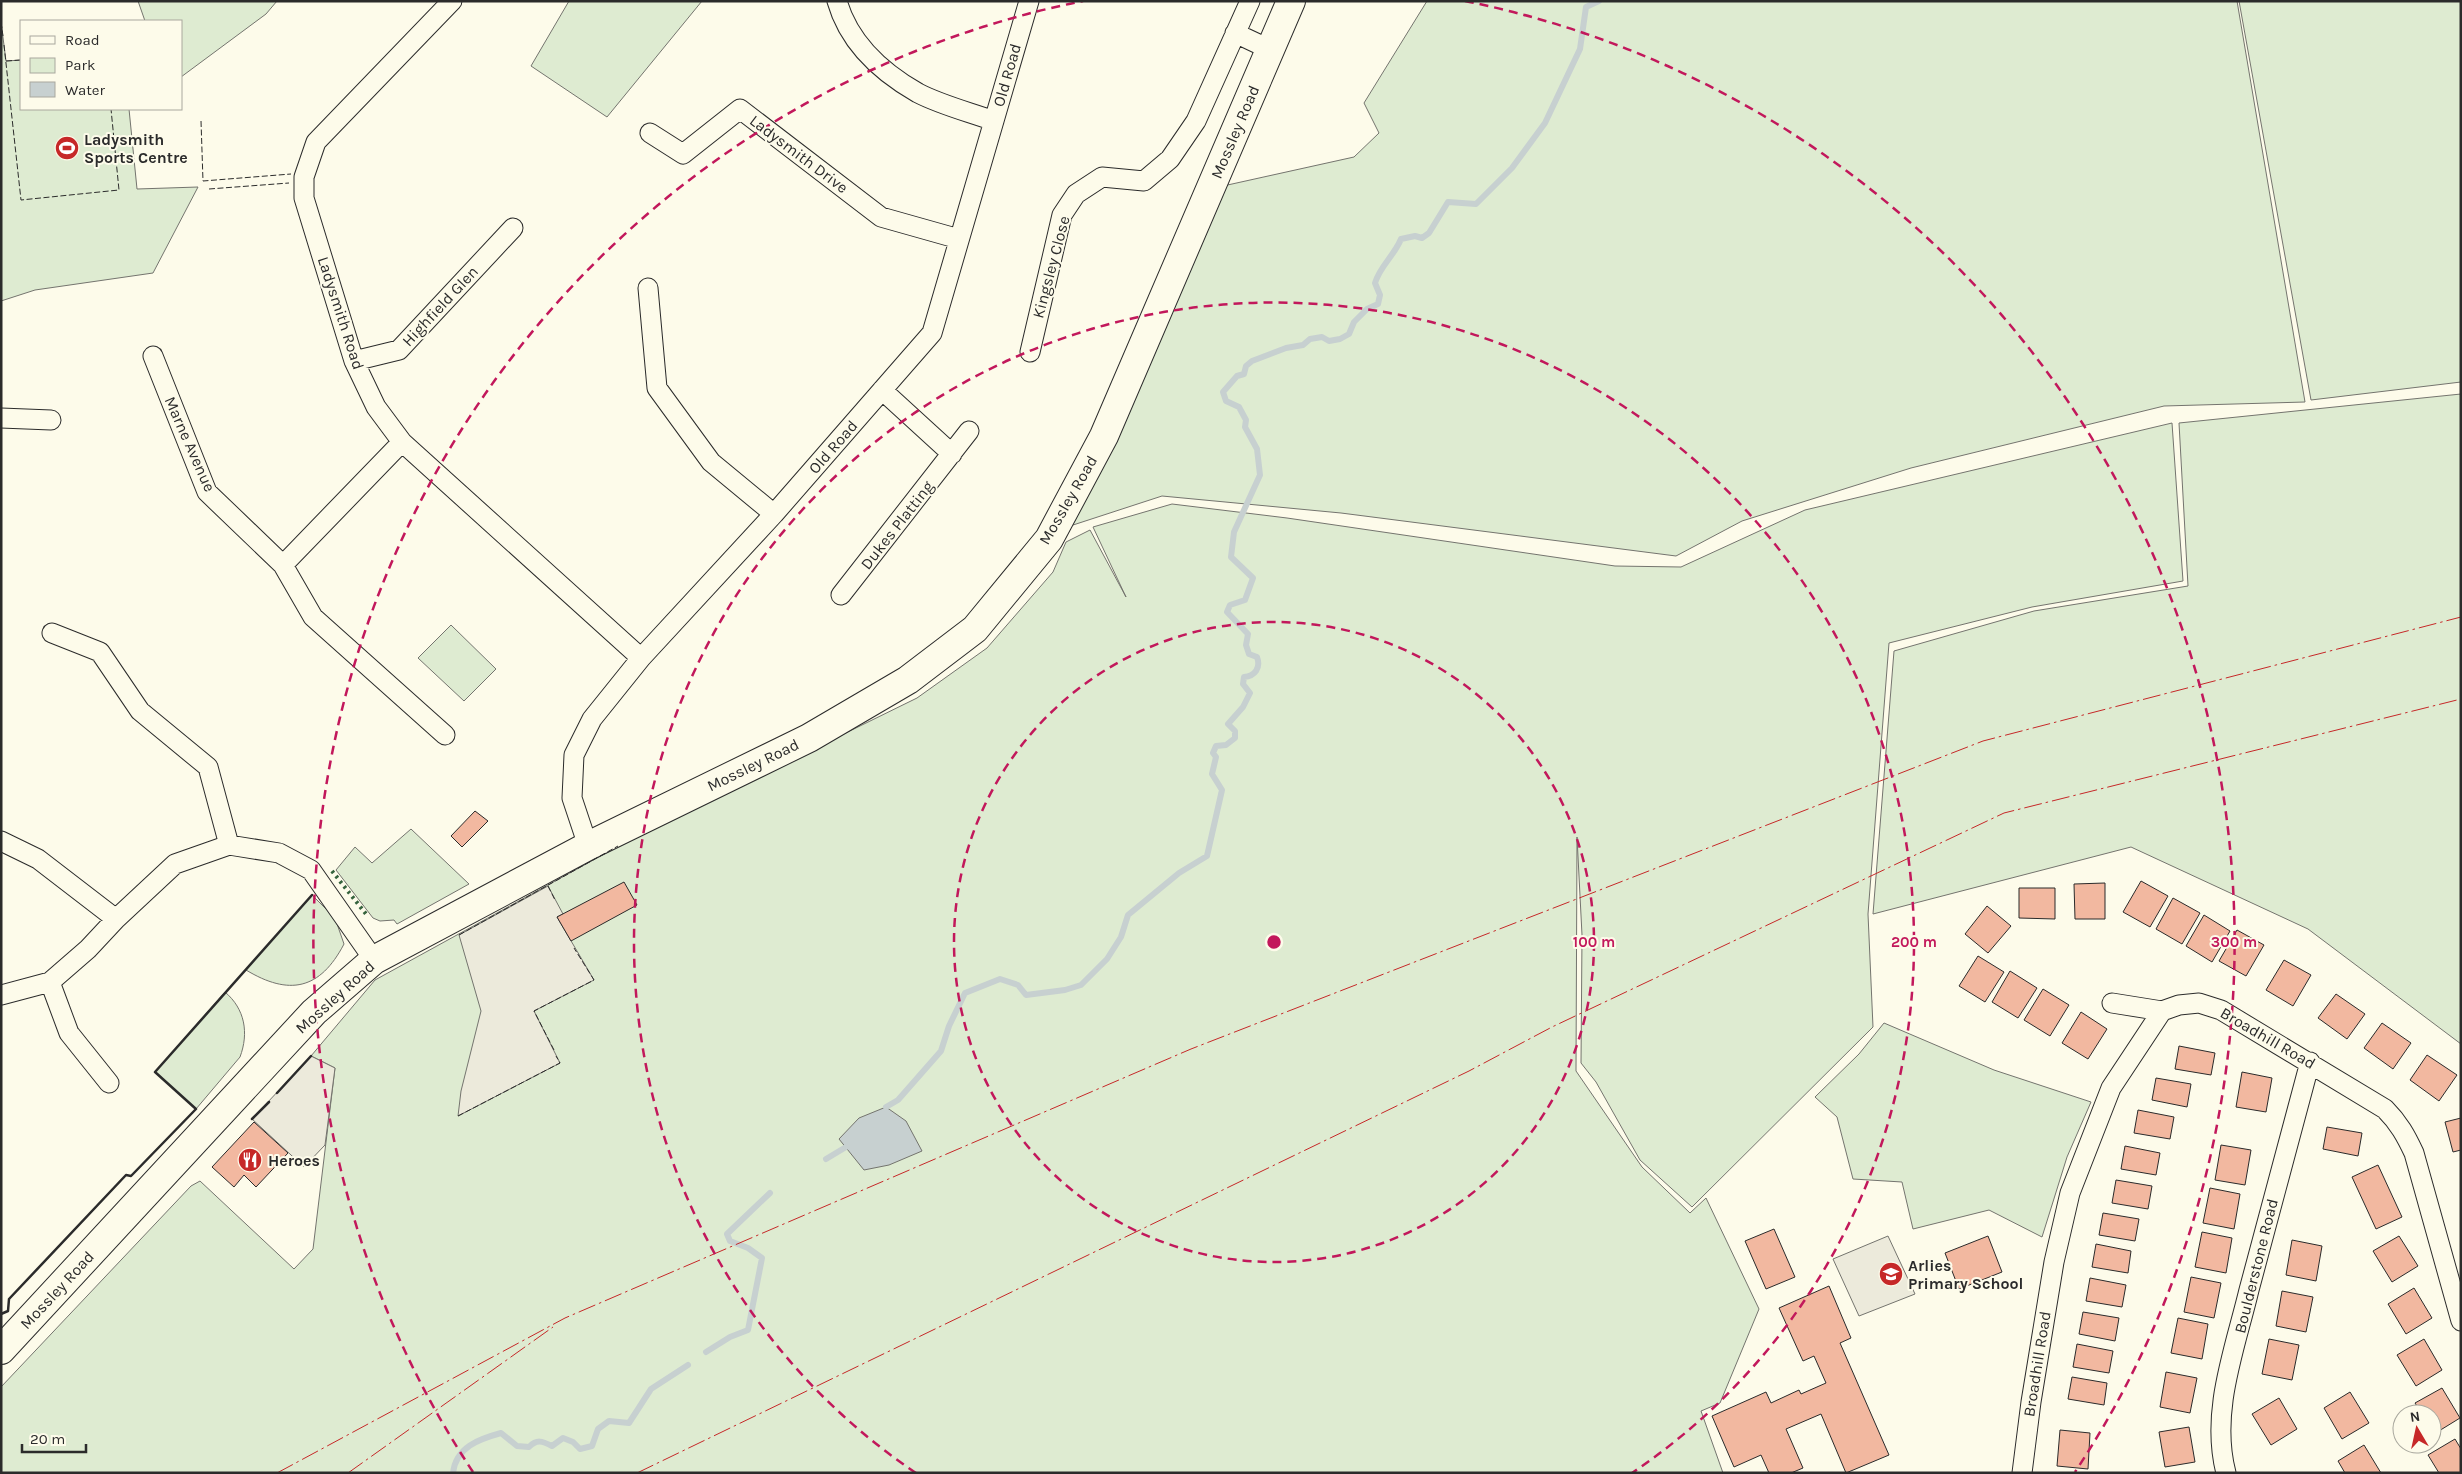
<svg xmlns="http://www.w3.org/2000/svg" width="2462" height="1474" font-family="Karla,sans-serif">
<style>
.green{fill:#deebd1;stroke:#74746e}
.parking{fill:#eceadb;stroke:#74746e}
.water{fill:#c7d0d0;stroke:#74746e}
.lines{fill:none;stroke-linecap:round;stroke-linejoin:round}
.stream{stroke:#c7d0d0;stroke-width:6}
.building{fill:#f2b8a0;stroke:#2b2b2b}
.minor-casing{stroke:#2b2b2b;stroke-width:21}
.primary-casing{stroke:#2b2b2b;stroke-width:30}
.minor{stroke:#fdfbea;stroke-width:19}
.primary{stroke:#fdfbea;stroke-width:28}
.hedge{stroke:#34623c;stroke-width:4;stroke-dasharray:2.5 4;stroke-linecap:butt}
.fence{stroke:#2b2b2b;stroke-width:1;stroke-dasharray:6 2.5;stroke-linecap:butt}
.wall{stroke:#2b2b2b;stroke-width:2.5}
.power{stroke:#c62828;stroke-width:1;stroke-dasharray:18 4 2.5 4;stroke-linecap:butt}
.ring{fill:none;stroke:#c2185b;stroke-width:2.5;stroke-dasharray:9 6}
.labels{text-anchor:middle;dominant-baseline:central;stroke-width:4;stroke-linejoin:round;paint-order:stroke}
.street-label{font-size:16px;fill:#2b2b2b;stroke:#fdfbea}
.poi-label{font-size:16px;font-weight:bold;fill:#2b2b2b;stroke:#fdfbea;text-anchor:start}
.centre{fill:#c2185b;stroke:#fdfbea;stroke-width:2.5}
.ring-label{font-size:15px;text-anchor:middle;font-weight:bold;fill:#c2185b;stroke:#fdfbea;stroke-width:4;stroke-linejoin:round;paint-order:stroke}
</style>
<rect width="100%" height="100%" fill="#fdfbea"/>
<path class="green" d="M 138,1 L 277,1 L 266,14 L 181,77 L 181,21 L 145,21 Z
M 569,1 L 702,1 L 607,117 L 531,66 Z
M 1427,1 L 2237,1 L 2305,402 L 2164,406 L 1911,468 L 1742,521 L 1676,556 L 1341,513 L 1162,496 L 1070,526 L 1223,186 L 1354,157 L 1379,133 L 1364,103 Z
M 2239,1 L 2461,1 L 2461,382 L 2311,400 Z
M 1,22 L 6,61 L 21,60 L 21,109 L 129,109 L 137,189 L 198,187 L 153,273 L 35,290 L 1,301 Z
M 2461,394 L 2461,1044 L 2308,929 L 2131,847 L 1873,914 L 1894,651 L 2034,611 L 2188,586 L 2179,423 Z
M 2172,423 L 2183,581 L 2032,607 L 1889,643 L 1868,914 L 1873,1027 L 1692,1207 L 1640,1160 L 1596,1082 L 1581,1063 L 1582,935 L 1577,837 L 1576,1071 L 1642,1167 L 1690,1213 L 1706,1198 L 1759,1309 L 1720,1403 L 1701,1411 L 1723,1473 L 1,1473 L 1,1387 L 191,1186 L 200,1181 L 294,1269 L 313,1249 L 335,1068 L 311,1056 L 375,980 L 648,830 L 917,698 L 987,648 L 1053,572 L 1066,542 L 1090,530 L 1126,597 L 1093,527 L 1172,504 L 1287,518 L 1615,566 L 1681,567 L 1805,510 Z
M 451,625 L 496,669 L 464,701 L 418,658 Z
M 411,829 L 469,884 L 397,924 L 394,920 L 380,921 L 373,918 L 336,870 L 355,847 L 372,863 Z
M 312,895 L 335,918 L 344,944 C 320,990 289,996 246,970 Z
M 225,992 C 245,1009 249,1033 240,1057 L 196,1109 L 155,1072 Z
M 1884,1023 L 1994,1070 L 2091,1102 L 2067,1157 L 2042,1237 L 1989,1210 L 1913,1229 L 1902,1182 L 1853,1179 L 1837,1117 L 1815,1097 L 1859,1054 Z"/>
<path class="parking" d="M 548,886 L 563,914 L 557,917 L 594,980 L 534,1011 L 560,1063 L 458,1116 L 461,1091 L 481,1011 L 459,935 Z
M 311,1056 L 335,1068 L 325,1145 L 304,1167 L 252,1119 Z
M 1888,1236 L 1915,1294 L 1859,1316 L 1833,1259 Z"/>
<path class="water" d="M 886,1107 L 906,1121 L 922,1151 L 889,1165 L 864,1170 L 839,1139 L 859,1118 Z"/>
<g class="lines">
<path class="stream" d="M 886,1107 L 898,1100 L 941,1051 L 949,1026 L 965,993 L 1000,979 L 1018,985 L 1026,995 L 1065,990 L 1081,985 L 1107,959 L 1121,937 L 1128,915 L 1179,873 L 1207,856 L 1222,790 L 1212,774 L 1216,757 L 1213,753 L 1216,746 L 1226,745 L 1235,738 L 1235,731 L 1228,724 L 1243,707 L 1250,693 L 1243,684 L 1244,677 C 1255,676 1261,668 1257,657 L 1249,654 L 1246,645 L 1248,634 L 1227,612 L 1230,605 L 1245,600 L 1253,578 L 1231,557 L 1234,532 L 1260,475 L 1257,449 L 1245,427 L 1246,420 L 1239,407 L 1226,401 L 1223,392 L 1237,376 L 1244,374 L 1246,366 L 1252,361 L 1286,348 L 1303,345 L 1310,339 L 1322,337 L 1329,341 L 1340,339 L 1349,334 L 1354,322 L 1367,309 L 1378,304 L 1380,295 L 1375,283 C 1380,266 1394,256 1401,239 L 1415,236 L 1422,238 L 1429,233 L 1448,202 L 1476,204 L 1512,168 L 1545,123 L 1580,49 L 1586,7 L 1599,1
M 826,1159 L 846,1147
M 706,1352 L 730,1337 L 748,1330 L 762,1258 L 748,1248 L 730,1241 L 727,1234 L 770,1193
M 453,1473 C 456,1447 479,1439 501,1433 L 517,1446 L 529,1447 C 537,1439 542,1441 552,1446 L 563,1438 L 573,1442 L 580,1449 L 592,1446 L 598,1429 L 609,1421 L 629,1423 L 651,1389 L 688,1365"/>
</g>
<path class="building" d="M 475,811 L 488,821 L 462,847 L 451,836 Z
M 2141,881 L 2168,896 L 2150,927 L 2123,912 Z
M 624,882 L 637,905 L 571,941 L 557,917 Z
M 2105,883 L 2105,919 L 2075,919 L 2074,884 Z
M 2019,888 L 2055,888 L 2055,919 L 2019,918 Z
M 2173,898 L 2200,913 L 2182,944 L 2156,929 Z
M 1987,906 L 2011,926 L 1988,953 L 1965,934 Z
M 2204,915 L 2230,931 L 2212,962 L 2186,946 Z
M 2237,930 L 2264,945 L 2246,976 L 2219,961 Z
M 1978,956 L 2004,972 L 1985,1002 L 1959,986 Z
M 2284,960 L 2311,975 L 2293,1006 L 2266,990 Z
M 2010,971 L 2037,988 L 2018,1018 L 1992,1002 Z
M 2043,989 L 2069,1005 L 2050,1036 L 2024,1020 Z
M 2336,994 L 2365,1014 L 2347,1039 L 2318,1018 Z
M 2081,1012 L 2107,1029 L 2088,1059 L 2062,1043 Z
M 2382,1023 L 2411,1043 L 2393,1069 L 2364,1048 Z
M 2179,1046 L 2215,1053 L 2211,1075 L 2175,1069 Z
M 2427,1055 L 2457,1075 L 2439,1101 L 2410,1080 Z
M 2242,1072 L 2272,1078 L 2266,1112 L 2236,1107 Z
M 2156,1078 L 2191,1084 L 2187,1107 L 2152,1100 Z
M 2138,1110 L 2174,1117 L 2170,1139 L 2134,1133 Z
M 2461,1118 L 2461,1150 L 2453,1152 L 2445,1122 Z
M 254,1122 L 288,1153 L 256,1187 L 244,1175 L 234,1187 L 212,1167 Z
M 2327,1127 L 2362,1133 L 2358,1156 L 2323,1149 Z
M 2221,1145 L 2251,1150 L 2245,1185 L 2215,1180 Z
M 2125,1146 L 2160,1153 L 2156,1175 L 2121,1169 Z
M 2378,1165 L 2402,1217 L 2376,1229 L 2352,1177 Z
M 2116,1180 L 2152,1186 L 2148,1209 L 2112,1203 Z
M 2210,1188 L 2240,1194 L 2234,1229 L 2203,1223 Z
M 2103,1213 L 2139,1219 L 2135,1241 L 2099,1235 Z
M 1774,1229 L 1795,1277 L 1766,1289 L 1745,1241 Z
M 2202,1232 L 2232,1238 L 2226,1273 L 2195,1267 Z
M 1988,1236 L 2002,1272 L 1959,1289 L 1945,1253 Z
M 2399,1236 L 2418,1266 L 2392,1282 L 2373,1251 Z
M 2292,1240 L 2322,1246 L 2316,1281 L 2286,1275 Z
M 2096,1244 L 2131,1251 L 2128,1273 L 2092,1267 Z
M 2191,1277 L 2221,1283 L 2214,1318 L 2184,1312 Z
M 2090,1278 L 2126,1285 L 2122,1307 L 2086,1301 Z
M 1829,1286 L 1851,1338 L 1840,1343 L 1889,1455 L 1846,1473 L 1821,1414 L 1786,1429 L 1803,1468 L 1791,1473 L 1769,1473 L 1761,1455 L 1734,1467 L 1712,1416 L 1766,1392 L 1771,1403 L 1799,1390 L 1801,1394 L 1826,1383 L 1814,1356 L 1803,1361 L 1779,1308 Z
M 2414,1288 L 2432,1318 L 2406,1334 L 2388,1304 Z
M 2282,1291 L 2313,1297 L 2306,1332 L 2276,1326 Z
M 2083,1312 L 2119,1318 L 2115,1341 L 2079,1334 Z
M 2178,1318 L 2208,1324 L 2202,1359 L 2171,1353 Z
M 2269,1339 L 2299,1345 L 2292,1380 L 2262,1374 Z
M 2424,1339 L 2442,1370 L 2416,1386 L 2397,1355 Z
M 2077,1344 L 2113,1351 L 2109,1373 L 2073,1367 Z
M 2166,1372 L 2197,1378 L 2190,1413 L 2160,1407 Z
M 2072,1377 L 2107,1383 L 2104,1405 L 2068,1399 Z
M 2442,1388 L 2460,1418 L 2434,1434 L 2432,1414 L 2422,1414 L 2415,1403 Z
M 2350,1392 L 2369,1423 L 2342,1439 L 2324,1408 Z
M 2279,1398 L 2297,1429 L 2271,1445 L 2252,1414 Z
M 2189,1427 L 2195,1462 L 2165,1467 L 2159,1432 Z
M 2060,1430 L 2090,1433 L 2088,1469 L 2057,1466 Z
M 2455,1439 L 2461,1449 L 2461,1473 L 2439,1473 L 2428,1455 Z
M 2364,1445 L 2381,1473 L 2345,1473 L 2338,1461 Z"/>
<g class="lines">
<g class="minor-casing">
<path id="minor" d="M 452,1 L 316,142 L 304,177 L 304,198 L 354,361 L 376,407 L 402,442 L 641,658
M 837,1 C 849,43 881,72 918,93 C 941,105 969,112 994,121
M 1235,33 L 1271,50
M 650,133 L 683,154 L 740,109 L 881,217 L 959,239
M 648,288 L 657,388 L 711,462 L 774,514
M 1030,352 L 1062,215 L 1076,194 L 1102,177 L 1144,181 L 1170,159 L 1196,121 L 1250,1
M 153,356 L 207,492 L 283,565
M 354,361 L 399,350 L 513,228
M 882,390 L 952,454
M 1,418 L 51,420
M 402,442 L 283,565 L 313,617 L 445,735
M 841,595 L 969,431
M 52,633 L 100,652 L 140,711 L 208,767 L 229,845 L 279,853 L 311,870 L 374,960
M 1,841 L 38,859 L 116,919
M 588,846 L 572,798 L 574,755 L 592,719 L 641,658 L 774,514 L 932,333 L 1029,1
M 1,995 L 50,982
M 2112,1003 L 2162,1011
M 109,1083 L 69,1033 L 50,982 L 88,949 L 116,919 L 175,864 L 229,845
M 2022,1473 L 2031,1402 L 2054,1262 L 2070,1193 L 2111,1088 L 2162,1011 L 2179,1005 L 2199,1003 L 2221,1010 L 2385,1109 C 2399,1123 2406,1136 2414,1153 L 2461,1321
M 2226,1473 C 2210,1412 2235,1349 2249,1290 C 2269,1214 2290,1138 2310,1062"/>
</g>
<g class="primary-casing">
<path id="primary" d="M 1,1350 L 314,1012 L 374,960 L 588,846 L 809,738 L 908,680 L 975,629 L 1049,539 L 1104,436 L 1291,1"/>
</g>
<use href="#minor" class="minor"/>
<use href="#primary" class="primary"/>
<path class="hedge" d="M 332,871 L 366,914"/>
<path class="fence" d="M 1,22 L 3,36
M 4,45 L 21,200 L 119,190 L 111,109
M 6,61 L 21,60
M 201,121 L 203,181 L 291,174
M 209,189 L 289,183
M 548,886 L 555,900
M 459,935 L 618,846
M 554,1050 L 534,1011 L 594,980 L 574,948
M 458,1116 L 560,1063 L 556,1056"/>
<path class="wall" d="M 277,1093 L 311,1056
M 252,1119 L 269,1102
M 1,1314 L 8,1311 L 9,1299 L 126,1175 L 131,1176 L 196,1109 L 155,1072 L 312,895"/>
<path class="power" d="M 277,1473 L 565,1318 L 1191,1049 L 1983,741 L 2461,617
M 348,1473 L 553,1327
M 637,1473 L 1469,1071 L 1552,1027 L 2004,813 L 2461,699"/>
</g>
<g class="ring">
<circle cx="1274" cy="942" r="320"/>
<path d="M916 1473A640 640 0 1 1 1632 1473"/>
<path d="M473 1472A960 960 0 0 1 1083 1M1465 1A960 960 0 0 1 2075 1472"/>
</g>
<defs>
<g id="stadium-disc" transform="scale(1.25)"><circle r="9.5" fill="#c62828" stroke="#fdfbea"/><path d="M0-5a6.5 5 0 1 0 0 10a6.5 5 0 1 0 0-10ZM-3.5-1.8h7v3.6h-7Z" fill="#fff"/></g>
<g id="restaurant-disc" transform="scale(1.25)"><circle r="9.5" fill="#c62828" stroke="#fdfbea"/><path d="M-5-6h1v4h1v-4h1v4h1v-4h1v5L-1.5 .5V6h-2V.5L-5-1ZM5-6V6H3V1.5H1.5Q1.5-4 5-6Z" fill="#fff"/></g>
<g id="school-disc" transform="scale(1.25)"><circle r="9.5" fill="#c62828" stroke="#fdfbea"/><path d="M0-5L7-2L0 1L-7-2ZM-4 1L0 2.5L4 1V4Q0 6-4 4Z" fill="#fff"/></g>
</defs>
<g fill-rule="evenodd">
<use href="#stadium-disc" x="67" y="148"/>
<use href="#restaurant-disc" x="250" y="1160"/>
<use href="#school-disc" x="1891" y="1274"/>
</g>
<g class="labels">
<g class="street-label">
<text transform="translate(1007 75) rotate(-74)">Old Road</text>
<text transform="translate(1235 132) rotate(-67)">Mossley Road</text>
<text transform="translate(799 154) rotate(37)">Ladysmith Drive</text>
<text transform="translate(1051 267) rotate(-75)">Kingsley Close</text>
<text transform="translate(440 306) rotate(-47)">Highfield Glen</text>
<text transform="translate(341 313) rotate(72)">Ladysmith Road</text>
<text transform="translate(190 444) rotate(66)">Marne Avenue</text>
<text transform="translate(833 447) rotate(-49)">Old Road</text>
<text transform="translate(1068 500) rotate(-60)">Mossley Road</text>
<text transform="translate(897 525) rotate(-52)">Dukes Platting</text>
<text transform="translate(753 765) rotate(-26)">Mossley Road</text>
<text transform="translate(335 997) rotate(-42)">Mossley Road</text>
<text transform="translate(2268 1038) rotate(30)">Broadhill Road</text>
<text transform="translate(2256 1266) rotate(-76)">Boulderstone Road</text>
<text transform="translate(57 1290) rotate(-47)">Mossley Road</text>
<text transform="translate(2037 1364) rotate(-81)">Broadhill Road</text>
</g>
<g class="poi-label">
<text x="84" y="139">Ladysmith<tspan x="84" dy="18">Sports Centre</tspan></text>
<text x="268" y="1160">Heroes</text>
<text x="1908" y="1265">Arlies<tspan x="1908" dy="18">Primary School</tspan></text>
</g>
</g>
<circle cx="1274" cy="942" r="8" class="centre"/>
<g class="ring-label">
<text x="1594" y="947">100 m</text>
<text x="1914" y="947">200 m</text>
<text x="2234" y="947">300 m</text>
</g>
<rect width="2462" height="1474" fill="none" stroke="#2b2b2b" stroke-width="5"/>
<rect x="20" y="20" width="162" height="90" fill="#fdfbea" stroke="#a9a89e"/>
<rect x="30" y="36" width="25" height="8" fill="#fdfbea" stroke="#a9a89e"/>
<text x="65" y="45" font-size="15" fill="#2b2b2b">Road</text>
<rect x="30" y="58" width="25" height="15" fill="#deebd1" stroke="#a9a89e"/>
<text x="65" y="70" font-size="15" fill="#2b2b2b">Park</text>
<rect x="30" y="82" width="25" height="15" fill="#c7d0d0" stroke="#a9a89e"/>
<text x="65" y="95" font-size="15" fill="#2b2b2b">Water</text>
<g transform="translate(2417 1429) rotate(351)"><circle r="24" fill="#fdfbea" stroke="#a9a89e"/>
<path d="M0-4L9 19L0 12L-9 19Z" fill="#c62828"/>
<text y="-8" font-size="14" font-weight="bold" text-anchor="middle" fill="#2b2b2b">N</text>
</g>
<path d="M22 1444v8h64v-8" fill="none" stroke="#2b2b2b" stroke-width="2.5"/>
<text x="30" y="1444" font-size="15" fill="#2b2b2b" stroke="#fdfbea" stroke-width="4" paint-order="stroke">20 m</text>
</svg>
